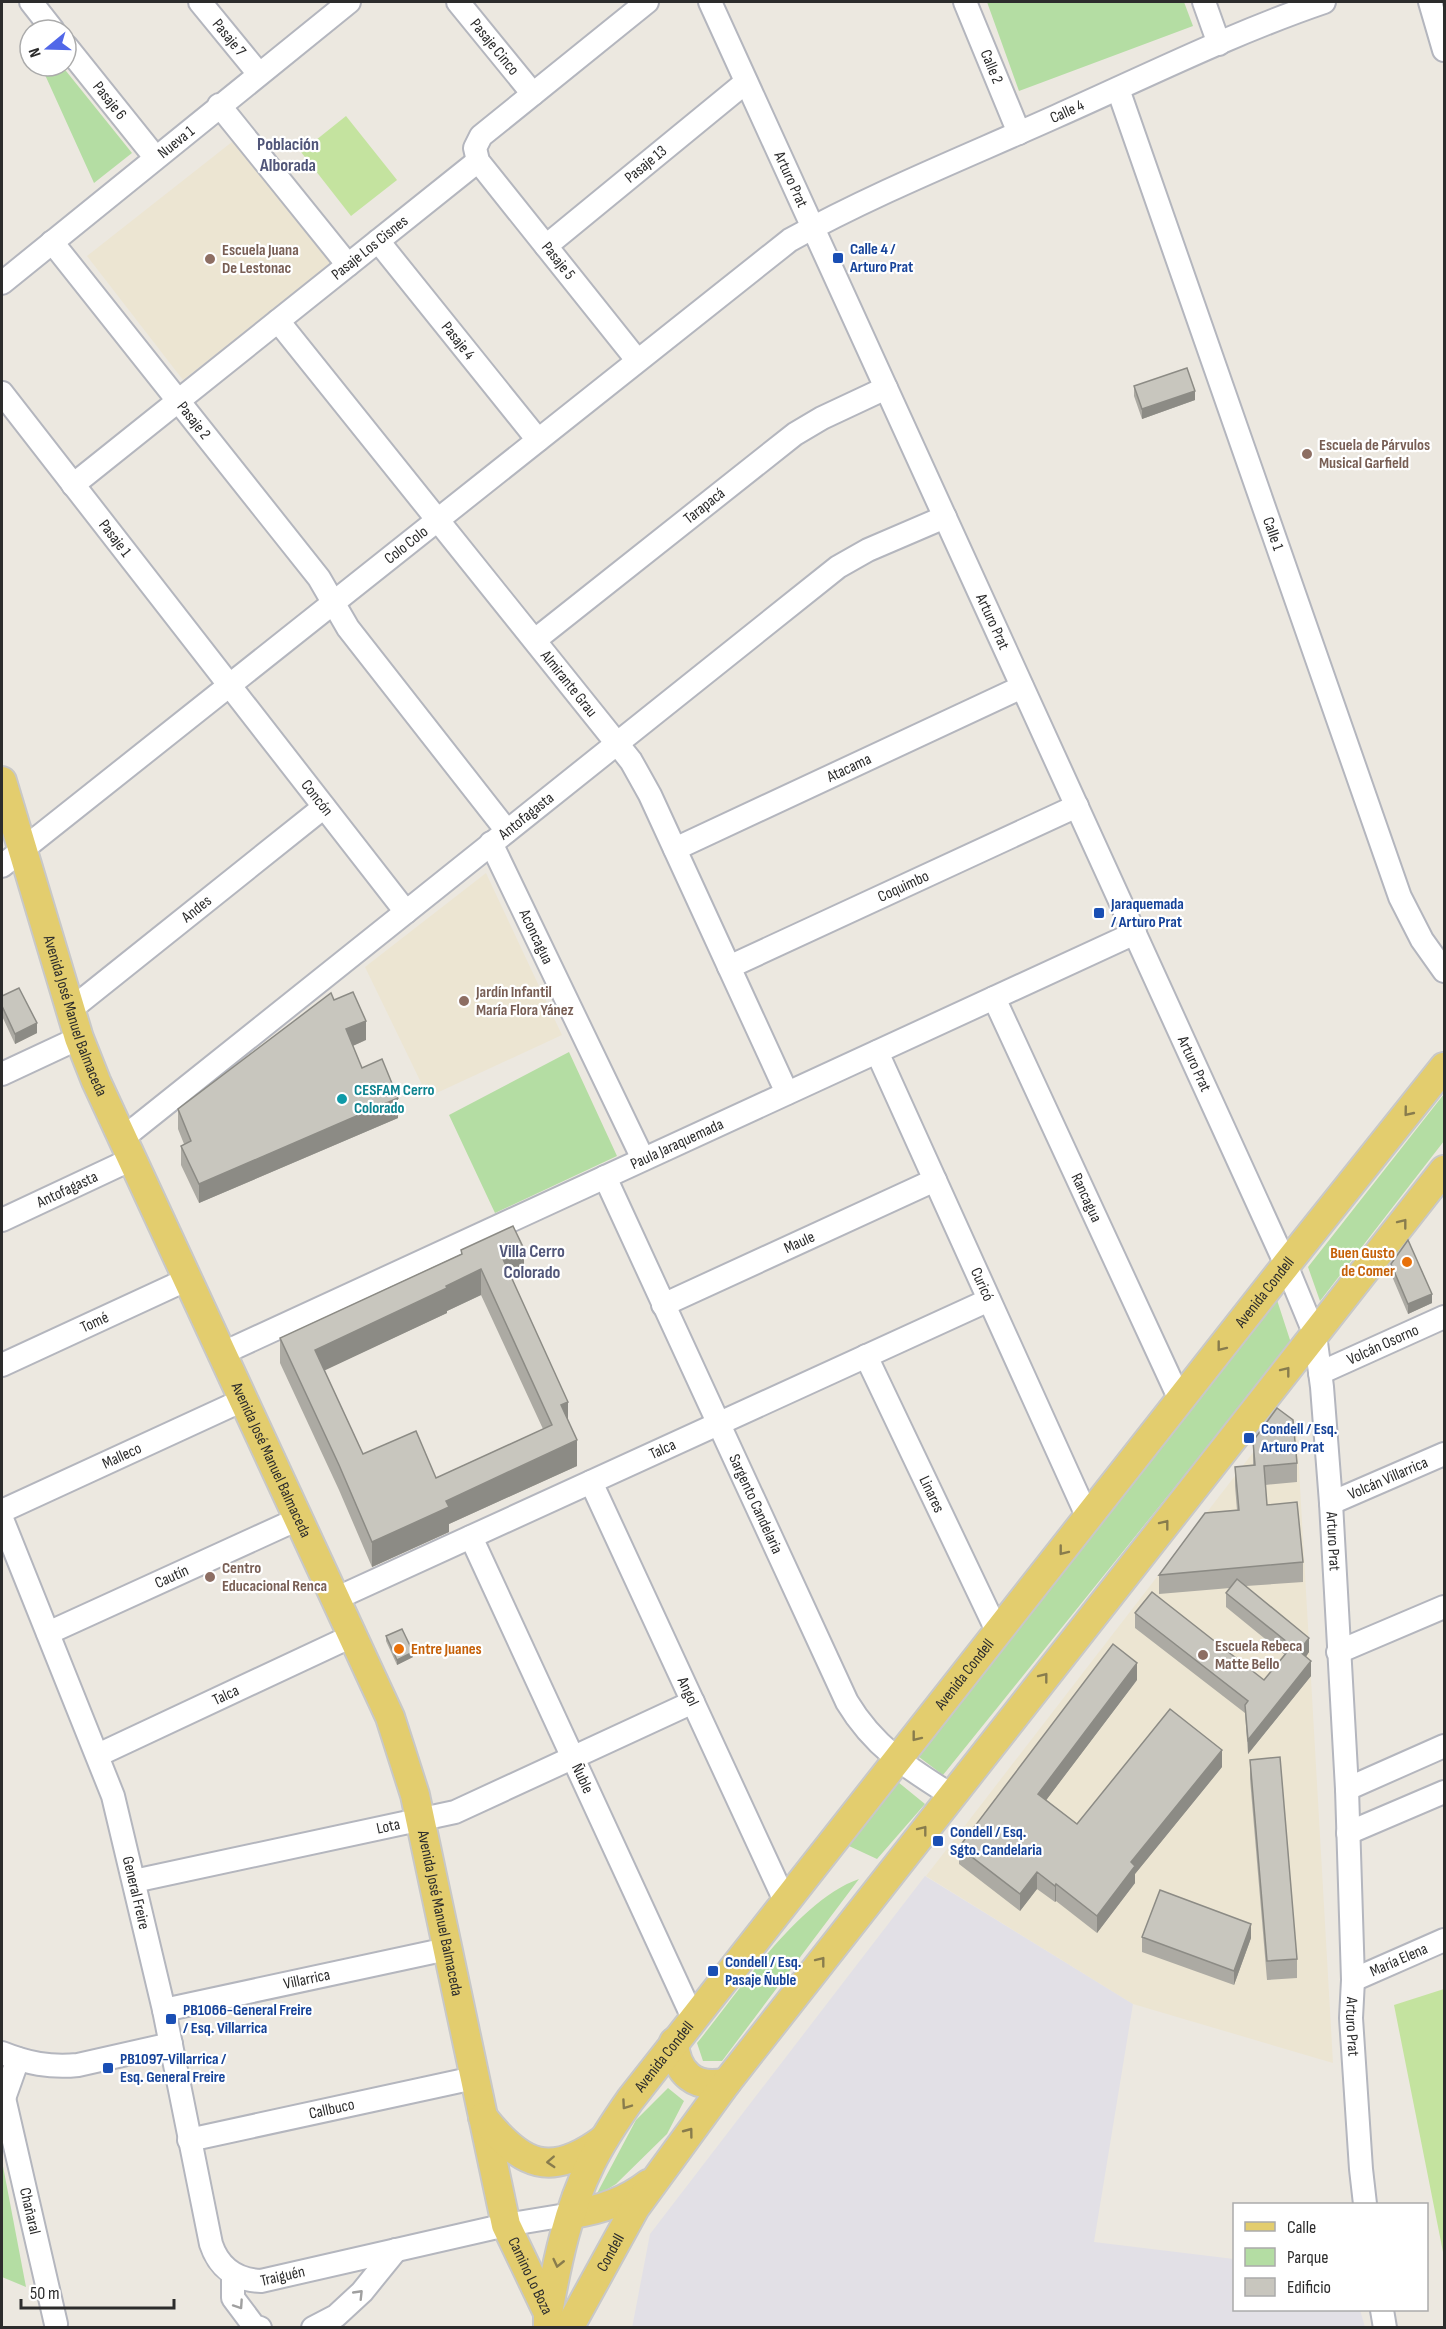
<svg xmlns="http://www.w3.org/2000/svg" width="1446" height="2329" font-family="'Sofia Sans Condensed',sans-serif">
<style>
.industrial{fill:#e2e0e6}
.education{fill:#ece5d2}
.green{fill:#b4dda3}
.pitch{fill:#c4e39f}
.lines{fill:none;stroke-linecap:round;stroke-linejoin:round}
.minor-casing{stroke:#b4b6be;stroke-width:26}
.major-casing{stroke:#c8c8c8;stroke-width:32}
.minor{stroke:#fff;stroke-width:22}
.major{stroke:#e3cd6e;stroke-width:28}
.wall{fill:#acaaa3;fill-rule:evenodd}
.shaded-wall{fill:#8c8b85}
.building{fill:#c8c6be;stroke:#8c8b85;stroke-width:1.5;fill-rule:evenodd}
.oneway{stroke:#887c4d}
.oneway2{stroke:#a0a0a0}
.transit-dot{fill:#1a4fb4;stroke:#fff;stroke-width:2}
.education-dot{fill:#8d6e63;stroke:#fff;stroke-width:2}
.culture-dot{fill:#0f9aa8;stroke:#fff;stroke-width:2}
.food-dot{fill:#e8710a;stroke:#fff;stroke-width:2}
.labels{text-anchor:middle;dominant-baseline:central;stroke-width:4.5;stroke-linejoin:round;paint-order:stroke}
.street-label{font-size:16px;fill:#2c2c2c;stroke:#fff}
.transit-label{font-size:16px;font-weight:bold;fill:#164399;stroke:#fff;text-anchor:start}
.education-label{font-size:16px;font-weight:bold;fill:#785e54;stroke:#fff;text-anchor:start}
.culture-label{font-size:16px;font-weight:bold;fill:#0d838f;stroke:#fff;text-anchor:start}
.food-label{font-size:16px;font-weight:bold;fill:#c56008;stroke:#fff;text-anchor:end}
.neighbourhood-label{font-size:18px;font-weight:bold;fill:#515679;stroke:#fff}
</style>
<rect width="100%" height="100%" fill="#ece8e0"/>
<path class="industrial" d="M 925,1876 L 1133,2004 L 1094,2242 L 1234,2259 L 1234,2310 L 1360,2310 L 1365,2327 L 632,2328 L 650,2234 Z"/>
<path class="education" d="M 237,138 L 334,262 L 183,380 L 87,256 Z
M 486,873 L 562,1035 L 428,1097 L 365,967 Z
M 1275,1424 L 1297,1434 L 1333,2063 L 1133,2004 L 926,1876 Z"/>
<path class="green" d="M 987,2 L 1184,2 L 1193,26 L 1019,91 Z
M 41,66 L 62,66 L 132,153 L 94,183 Z
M 569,1052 L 617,1156 L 495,1213 L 449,1115 Z
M 1444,1094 L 1444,1141 L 1320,1301 L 1308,1267 Z
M 1277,1300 L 1291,1343 L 943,1775 L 919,1757 Z
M 898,1782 L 925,1804 L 877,1859 L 849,1846 Z
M 859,1879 L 722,2061 L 703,2061 L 697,2043 C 738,1993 798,1900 859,1879 Z
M 668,2088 L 684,2101 L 667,2134 L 616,2184 L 595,2197 L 636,2120 Z
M 2,2161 L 26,2287 L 2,2277 Z"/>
<path class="pitch" d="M 346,116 L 397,180 L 351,216 L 301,152 Z
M 1444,1989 L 1444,2257 L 1394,2005 Z"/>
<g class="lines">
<g class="minor-casing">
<g id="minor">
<path d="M 31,2 L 53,30"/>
<path id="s1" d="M 200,2 L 259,74"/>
<path id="s2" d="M 458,2 L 533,94"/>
<path id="s3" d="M 710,2 L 1286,1265 L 1315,1335 L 1322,1387 L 1331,1503 L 1347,1789 L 1353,1980 L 1351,2018 L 1361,2169 L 1365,2204"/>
<path id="s4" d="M 965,2 L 1019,133"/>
<path d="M 1204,2 L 1219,44"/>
<path d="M 1430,2 L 1444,50"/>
<path id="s5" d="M 66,46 L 155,157"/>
<path id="s6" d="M 1118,89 L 1400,897 L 1422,940 L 1444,971"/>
<path d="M 219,105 L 348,265"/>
<path id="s7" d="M 378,241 L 538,440"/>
<path id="s8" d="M 52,242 L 319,578 L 348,628 L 507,831"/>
<path id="s9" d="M 546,246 L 746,82"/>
<path id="s10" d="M 2,283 L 349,2"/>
<path id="s11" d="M 278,321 L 631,761 L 650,795 L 787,1093"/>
<path d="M 637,360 L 478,161 L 475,148 L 481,136 L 647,2"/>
<path id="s12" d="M 2,393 L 406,912"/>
<path id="s13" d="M 73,485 L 478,161"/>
<path id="s14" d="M 535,640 L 795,434 L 822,418 L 886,388"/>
<path id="s15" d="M 491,843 L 643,1159"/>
<path id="s16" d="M 675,849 L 1022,687"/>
<path id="s17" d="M 2,866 L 790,240 C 875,193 968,156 1057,116 C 1145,77 1233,33 1324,2"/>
<path id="s18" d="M 729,967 L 1077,806"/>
<path id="s19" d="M 994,998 L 1180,1400"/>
<path id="s20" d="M 70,1010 L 324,807"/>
<path id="s21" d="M 877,1052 L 1088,1518"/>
<path d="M 2,1074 L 79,1038"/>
<path id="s22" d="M 123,1138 L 838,567 L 868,550 L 945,517"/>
<path id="s23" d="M 605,1177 L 847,1702 C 874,1747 908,1768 951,1795"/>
<path id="s24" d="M 2,1220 L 132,1159"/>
<path id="s25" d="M 663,1305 L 935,1180"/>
<path id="s26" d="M 221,1354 L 1135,933"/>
<path id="s27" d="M 866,1356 L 998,1633"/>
<path id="s28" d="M 2,1365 L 188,1279"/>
<path id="s29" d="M 1320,1373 L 1444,1317"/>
<path id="s30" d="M 591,1482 L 785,1901"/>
<path id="s31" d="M 1331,1503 L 1444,1454"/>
<path id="s32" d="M 2,1511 L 243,1400"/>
<path id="s33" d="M 2,1519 L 113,1796 L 164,2010 L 211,2244 C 219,2268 236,2280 261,2281 L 506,2225 L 572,2214"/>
<path id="s34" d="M 471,1537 L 693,2018"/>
<path id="s35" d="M 335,1599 L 989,1300"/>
<path id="s36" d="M 48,1633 L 298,1519"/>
<path d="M 1338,1652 L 1444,1607"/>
<path id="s37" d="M 98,1755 L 352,1636"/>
<path d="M 1347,1789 L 1444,1746"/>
<path d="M 1348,1833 L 1444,1792"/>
<path id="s38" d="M 134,1881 L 455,1812 L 693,1702"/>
<path id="s39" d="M 1353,1980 L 1444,1940"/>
<path id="s40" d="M 164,2010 L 447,1949"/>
<path d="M 2,2053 C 27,2063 50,2068 78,2065 L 171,2044"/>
<path id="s41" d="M 4,2098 L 56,2324"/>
<path d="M 2,2104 L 18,2059"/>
<path id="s42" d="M 189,2140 L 474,2078"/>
<path d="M 233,2275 L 233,2298 L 254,2326 L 260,2328"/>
<path d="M 1382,2310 L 1385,2328"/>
<path d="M 313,2328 L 336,2316 L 362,2292 L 396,2250"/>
</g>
</g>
<g class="major-casing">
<g id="major">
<path id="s43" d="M 2,781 L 79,1038 L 96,1081 L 390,1717 L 415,1795 L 506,2225 L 548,2313 L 548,2328"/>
<path d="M 674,2042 C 676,2073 695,2090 727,2082"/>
<path d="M 483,2117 C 522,2166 550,2179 604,2139"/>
<path d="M 572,2214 C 600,2210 625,2202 648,2184"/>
<path id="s44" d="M 548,2313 C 557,2262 568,2209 591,2163 C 602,2141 616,2120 630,2100 L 1286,1265 L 1444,1067"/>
<path id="s45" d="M 569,2328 L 635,2208 L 727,2082 L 1444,1170"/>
</g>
</g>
<use href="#minor" class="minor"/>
<use href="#major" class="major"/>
</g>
<path class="wall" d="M 1134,386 L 1195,400 L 1142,419 L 1134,396 Z
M 2,996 L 37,1033 L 15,1044 L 2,1016 Z
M 366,1040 L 352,1046 L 362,1068 L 398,1118 L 199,1203 L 181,1165 L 181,1146 L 184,1144 L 178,1129 L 178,1109 Z
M 461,1250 L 524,1274 L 512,1280 L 568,1422 L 577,1466 L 449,1524 L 449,1532 L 372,1567 L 339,1490 L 280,1363 L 280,1338 L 461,1254 ZM 481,1295 L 543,1429 L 436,1478 L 363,1454 L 324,1370 L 447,1313 L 447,1311 Z
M 1391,1264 L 1432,1303 L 1408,1314 L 1391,1274 Z
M 1253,1441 L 1297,1463 L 1297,1482 L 1265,1485 L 1267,1505 L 1303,1562 L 1303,1582 L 1246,1586 L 1309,1652 L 1306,1657 L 1311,1676 L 1248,1754 L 1245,1713 L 1135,1628 L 1135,1613 L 1264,1680 L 1285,1655 L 1226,1607 L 1226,1593 L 1230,1588 L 1159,1594 L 1159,1575 L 1237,1510 L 1235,1486 L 1235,1467 L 1253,1466 Z
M 386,1636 L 413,1657 L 397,1665 L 386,1641 Z
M 1137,1680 L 1046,1800 L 1077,1824 L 1222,1767 L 1135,1874 L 1135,1883 L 1097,1933 L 1056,1901 L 1055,1902 L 1037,1889 L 1020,1911 L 959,1864 L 959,1847 Z
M 1250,1760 L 1297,1959 L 1297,1978 L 1267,1980 L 1250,1779 Z
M 1142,1937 L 1251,1938 L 1234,1985 L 1142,1952 Z"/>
<path class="shaded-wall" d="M 1195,391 L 1195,400 L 1142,419 L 1142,409 Z
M 366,1021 L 366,1040 L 346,1049 L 346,1029 Z
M 37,1023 L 37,1033 L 15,1044 L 15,1034 Z
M 398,1098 L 398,1118 L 199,1203 L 199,1184 Z
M 524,1249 L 524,1274 L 503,1284 L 503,1259 Z
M 481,1269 L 481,1295 L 447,1311 L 447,1313 L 315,1375 L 315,1350 Z
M 1432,1294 L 1432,1303 L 1408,1314 L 1408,1304 Z
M 568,1402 L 568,1427 L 561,1405 Z
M 577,1440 L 577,1466 L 449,1524 L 449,1532 L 372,1567 L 372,1542 L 446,1501 Z
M 1309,1638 L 1309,1652 L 1299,1666 L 1299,1651 Z
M 413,1652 L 413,1657 L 397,1665 L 397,1660 Z
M 1311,1661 L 1311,1676 L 1248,1754 L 1248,1740 Z
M 1137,1663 L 1137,1680 L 1038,1811 L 1038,1794 Z
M 1222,1750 L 1222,1767 L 1135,1874 L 1135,1883 L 1097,1933 L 1097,1916 L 1131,1862 Z
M 1037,1872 L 1037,1889 L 1020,1911 L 1020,1894 Z
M 1056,1884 L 1056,1901 L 1055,1902 L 1055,1886 Z
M 1251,1924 L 1251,1938 L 1234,1985 L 1234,1971 Z"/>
<path class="building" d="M 1187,368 L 1195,391 L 1142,409 L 1134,386 Z
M 19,988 L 37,1023 L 15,1034 L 2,1006 L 2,996 Z
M 353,992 L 366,1021 L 346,1029 L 362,1068 L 382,1059 L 398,1098 L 199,1184 L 181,1146 L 191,1141 L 178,1109 L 331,993 L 334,1000 Z
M 513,1226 L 524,1249 L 503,1259 L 568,1402 L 561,1405 L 577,1440 L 446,1501 L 449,1507 L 372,1542 L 339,1465 L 280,1338 L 462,1254 L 461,1250 ZM 481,1269 L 552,1425 L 436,1478 L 416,1431 L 363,1454 L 315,1350 L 447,1288 L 446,1286 Z
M 1408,1240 L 1432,1294 L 1408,1304 L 1391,1264 Z
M 1277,1408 L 1293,1420 L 1297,1463 L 1264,1466 L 1267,1505 L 1297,1502 L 1303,1562 L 1159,1575 L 1205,1513 L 1239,1510 L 1235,1467 L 1255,1465 L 1253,1441 Z
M 1237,1579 L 1309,1638 L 1299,1651 L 1311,1661 L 1248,1740 L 1245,1705 L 1248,1701 L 1135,1613 L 1152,1592 L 1264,1680 L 1292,1646 L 1226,1593 Z
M 402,1629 L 413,1652 L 397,1660 L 386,1636 Z
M 1113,1644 L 1137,1663 L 1038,1794 L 1077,1824 L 1170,1709 L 1222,1750 L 1131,1862 L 1135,1866 L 1097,1916 L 1056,1884 L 1055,1886 L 1037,1872 L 1020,1894 L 959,1847 Z
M 1280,1757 L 1297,1959 L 1267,1961 L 1250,1760 Z
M 1160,1890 L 1251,1924 L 1234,1971 L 1142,1937 Z"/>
<defs><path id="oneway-chevron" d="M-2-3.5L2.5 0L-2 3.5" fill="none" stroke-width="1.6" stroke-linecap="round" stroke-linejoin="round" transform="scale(1.5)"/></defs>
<g class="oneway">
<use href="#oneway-chevron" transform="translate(1408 1112) rotate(129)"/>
<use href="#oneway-chevron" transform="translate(1403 1223) rotate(-52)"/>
<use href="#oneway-chevron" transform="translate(1221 1347) rotate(128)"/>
<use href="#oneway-chevron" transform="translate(1286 1371) rotate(-52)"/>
<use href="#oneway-chevron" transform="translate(1165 1524) rotate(-52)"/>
<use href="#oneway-chevron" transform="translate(1063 1551) rotate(128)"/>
<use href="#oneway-chevron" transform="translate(1044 1677) rotate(-52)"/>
<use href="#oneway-chevron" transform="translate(916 1737) rotate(128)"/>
<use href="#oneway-chevron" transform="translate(923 1830) rotate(-52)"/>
<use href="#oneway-chevron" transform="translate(821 1961) rotate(-52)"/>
<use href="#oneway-chevron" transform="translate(626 2105) rotate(125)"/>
<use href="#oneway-chevron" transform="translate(689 2132) rotate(-53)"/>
<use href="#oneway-chevron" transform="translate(551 2162) rotate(177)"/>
<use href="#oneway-chevron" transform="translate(558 2263) rotate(103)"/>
</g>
<g class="oneway2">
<use href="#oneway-chevron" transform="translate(359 2294) rotate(-46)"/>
<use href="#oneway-chevron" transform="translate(239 2305) rotate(56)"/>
</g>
<g class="transit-dot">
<rect x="832" y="252" width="12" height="12" rx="3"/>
<rect x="1093" y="907" width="12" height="12" rx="3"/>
<rect x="1243" y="1432" width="12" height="12" rx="3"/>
<rect x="932" y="1835" width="12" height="12" rx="3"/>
<rect x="707" y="1965" width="12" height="12" rx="3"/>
<rect x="165" y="2013" width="12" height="12" rx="3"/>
<rect x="102" y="2062" width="12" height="12" rx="3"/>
</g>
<g class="education-dot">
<circle cx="210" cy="259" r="6"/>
<circle cx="1307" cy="454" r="6"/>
<circle cx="464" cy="1001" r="6"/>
<circle cx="210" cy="1577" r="6"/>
<circle cx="1203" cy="1655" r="6"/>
</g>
<circle class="culture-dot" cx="342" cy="1099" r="6"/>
<g class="food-dot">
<circle cx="1407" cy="1262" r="6"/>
<circle cx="399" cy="1649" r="6"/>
</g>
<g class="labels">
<g class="street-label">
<text stroke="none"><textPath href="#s1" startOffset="46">Pasaje 7</textPath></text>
<text stroke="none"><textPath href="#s2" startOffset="58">Pasaje Cinco</textPath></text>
<text stroke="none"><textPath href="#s4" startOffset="70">Calle 2</textPath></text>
<text stroke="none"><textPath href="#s5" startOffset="70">Pasaje 6</textPath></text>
<text stroke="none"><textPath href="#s17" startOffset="1312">Calle 4</textPath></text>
<text stroke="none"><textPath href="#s10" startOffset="224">Nueva 1</textPath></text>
<text stroke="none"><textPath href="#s9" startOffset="129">Pasaje 13</textPath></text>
<text stroke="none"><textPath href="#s3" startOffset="195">Arturo Prat</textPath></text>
<text stroke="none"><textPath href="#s13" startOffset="380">Pasaje Los Cisnes</textPath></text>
<text transform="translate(558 261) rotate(51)">Pasaje 5</text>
<text stroke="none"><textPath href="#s7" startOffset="128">Pasaje 4</textPath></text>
<text stroke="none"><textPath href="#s8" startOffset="228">Pasaje 2</textPath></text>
<text stroke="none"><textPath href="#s14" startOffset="216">Tarapacá</textPath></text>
<text stroke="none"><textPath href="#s6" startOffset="471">Calle 1</textPath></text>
<text stroke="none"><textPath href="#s12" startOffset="184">Pasaje 1</textPath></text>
<text stroke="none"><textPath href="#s17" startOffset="516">Colo Colo</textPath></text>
<text stroke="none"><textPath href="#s3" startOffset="681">Arturo Prat</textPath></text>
<text stroke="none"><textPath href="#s11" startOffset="465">Almirante Grau</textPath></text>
<text stroke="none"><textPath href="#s16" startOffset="192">Atacama</textPath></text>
<text stroke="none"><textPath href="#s12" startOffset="513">Concón</textPath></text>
<text stroke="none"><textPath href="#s22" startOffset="516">Antofagasta</textPath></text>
<text stroke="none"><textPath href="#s18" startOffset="192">Coquimbo</textPath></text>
<text stroke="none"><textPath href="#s20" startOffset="162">Andes</textPath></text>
<text stroke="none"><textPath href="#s15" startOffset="104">Aconcagua</textPath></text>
<text stroke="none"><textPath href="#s43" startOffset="246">Avenida José Manuel Balmaceda</textPath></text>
<text stroke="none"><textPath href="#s3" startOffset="1167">Arturo Prat</textPath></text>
<text stroke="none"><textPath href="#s26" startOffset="502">Paula Jaraquemada</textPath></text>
<text stroke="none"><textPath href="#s24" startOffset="72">Antofagasta</textPath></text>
<text stroke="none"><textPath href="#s19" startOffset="220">Rancagua</textPath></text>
<text stroke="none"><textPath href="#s25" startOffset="150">Maule</textPath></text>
<text stroke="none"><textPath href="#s21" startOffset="255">Curicó</textPath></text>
<text stroke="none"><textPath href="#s44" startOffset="1258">Avenida Condell</textPath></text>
<text stroke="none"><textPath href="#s28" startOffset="102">Tomé</textPath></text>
<text stroke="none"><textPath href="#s29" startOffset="69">Volcán Osorno</textPath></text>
<text stroke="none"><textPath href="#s35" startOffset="360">Talca</textPath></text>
<text stroke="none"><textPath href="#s32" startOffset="132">Malleco</textPath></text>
<text stroke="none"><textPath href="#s43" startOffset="732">Avenida José Manuel Balmaceda</textPath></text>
<text stroke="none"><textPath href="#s31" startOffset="62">Volcán Villarrica</textPath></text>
<text stroke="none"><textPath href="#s27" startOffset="153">Linares</textPath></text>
<text stroke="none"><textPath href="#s23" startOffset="360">Sargento Candelaria</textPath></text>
<text stroke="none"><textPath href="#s3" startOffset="1671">Arturo Prat</textPath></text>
<text stroke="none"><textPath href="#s36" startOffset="136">Cautín</textPath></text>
<text stroke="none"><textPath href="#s44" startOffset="772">Avenida Condell</textPath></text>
<text stroke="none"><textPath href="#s30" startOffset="231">Angol</textPath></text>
<text stroke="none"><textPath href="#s37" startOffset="141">Talca</textPath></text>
<text stroke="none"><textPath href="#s34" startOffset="266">Ñuble</textPath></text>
<text stroke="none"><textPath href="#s38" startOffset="260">Lota</textPath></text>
<text stroke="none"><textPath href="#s33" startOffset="398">General Freire</textPath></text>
<text stroke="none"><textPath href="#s43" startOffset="1218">Avenida José Manuel Balmaceda</textPath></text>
<text stroke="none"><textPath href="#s39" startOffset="50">María Elena</textPath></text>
<text stroke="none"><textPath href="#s40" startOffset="146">Villarrica</textPath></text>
<text stroke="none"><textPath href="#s3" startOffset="2157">Arturo Prat</textPath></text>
<text stroke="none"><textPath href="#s44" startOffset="286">Avenida Condell</textPath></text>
<text stroke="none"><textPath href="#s42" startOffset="146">Callbuco</textPath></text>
<text stroke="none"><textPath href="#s41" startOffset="116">Chañaral</textPath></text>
<text stroke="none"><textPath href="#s45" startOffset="86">Condell</textPath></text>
<text stroke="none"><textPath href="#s33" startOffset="846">Traiguén</textPath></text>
<text stroke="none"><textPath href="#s43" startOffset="1593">Camino Lo Boza</textPath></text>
</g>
<g class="transit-label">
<text x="850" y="249">Calle 4 /<tspan x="850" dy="18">Arturo Prat</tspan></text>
<text x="1111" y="904">Jaraquemada<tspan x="1111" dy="18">/ Arturo Prat</tspan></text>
<text x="1261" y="1429">Condell / Esq.<tspan x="1261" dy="18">Arturo Prat</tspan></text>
<text x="950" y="1832">Condell / Esq.<tspan x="950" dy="18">Sgto. Candelaria</tspan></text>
<text x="725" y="1962">Condell / Esq.<tspan x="725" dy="18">Pasaje Ñuble</tspan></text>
<text x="183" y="2010">PB1066-General Freire<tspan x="183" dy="18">/ Esq. Villarrica</tspan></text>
<text x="120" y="2059">PB1097-Villarrica /<tspan x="120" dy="18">Esq. General Freire</tspan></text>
</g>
<g class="education-label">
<text x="222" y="250">Escuela Juana<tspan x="222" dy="18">De Lestonac</tspan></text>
<text x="1319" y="445">Escuela de Párvulos<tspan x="1319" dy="18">Musical Garfield</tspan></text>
<text x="476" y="992">Jardín Infantil<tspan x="476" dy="18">María Flora Yánez</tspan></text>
<text x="222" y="1568">Centro<tspan x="222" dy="18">Educacional Renca</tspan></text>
<text x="1215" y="1646">Escuela Rebeca<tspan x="1215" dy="18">Matte Bello</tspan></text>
</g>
<g class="culture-label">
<text x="354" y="1090">CESFAM Cerro<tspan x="354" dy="18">Colorado</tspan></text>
</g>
<g class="food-label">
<text x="1395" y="1253">Buen Gusto<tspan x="1395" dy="18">de Comer</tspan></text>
<text x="411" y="1649" text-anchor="start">Entre Juanes</text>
</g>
<g class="neighbourhood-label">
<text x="288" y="144">Población<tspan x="288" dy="21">Alborada</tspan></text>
<text x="532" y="1251">Villa Cerro<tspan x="532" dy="21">Colorado</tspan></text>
</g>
</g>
<rect width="1446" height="2329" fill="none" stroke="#2c2c2c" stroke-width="6"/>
<rect x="1233" y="2203" width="195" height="108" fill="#ffffff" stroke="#ababab" stroke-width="1.5"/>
<rect x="1245" y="2222" width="30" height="9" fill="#e3cd6e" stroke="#ababab" stroke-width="1.5"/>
<text x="1287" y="2233" font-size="18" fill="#2c2c2c">Calle</text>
<rect x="1245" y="2248" width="30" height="18" fill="#b4dda3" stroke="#ababab" stroke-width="1.5"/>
<text x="1287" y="2263" font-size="18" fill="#2c2c2c">Parque</text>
<rect x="1245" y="2278" width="30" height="18" fill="#c8c6be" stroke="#ababab" stroke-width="1.5"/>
<text x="1287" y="2293" font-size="18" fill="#2c2c2c">Edificio</text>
<g transform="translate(48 48) rotate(251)"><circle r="28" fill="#ffffff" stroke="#ababab" stroke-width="1.5"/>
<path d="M0-4.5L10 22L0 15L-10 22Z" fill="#5167e8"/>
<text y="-9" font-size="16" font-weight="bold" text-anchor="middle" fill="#2c2c2c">N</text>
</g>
<path d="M21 2299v9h153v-9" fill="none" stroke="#2c2c2c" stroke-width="3"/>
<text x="30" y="2299" font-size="18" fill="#2c2c2c" stroke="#ffffff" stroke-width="4.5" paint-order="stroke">50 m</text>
</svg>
